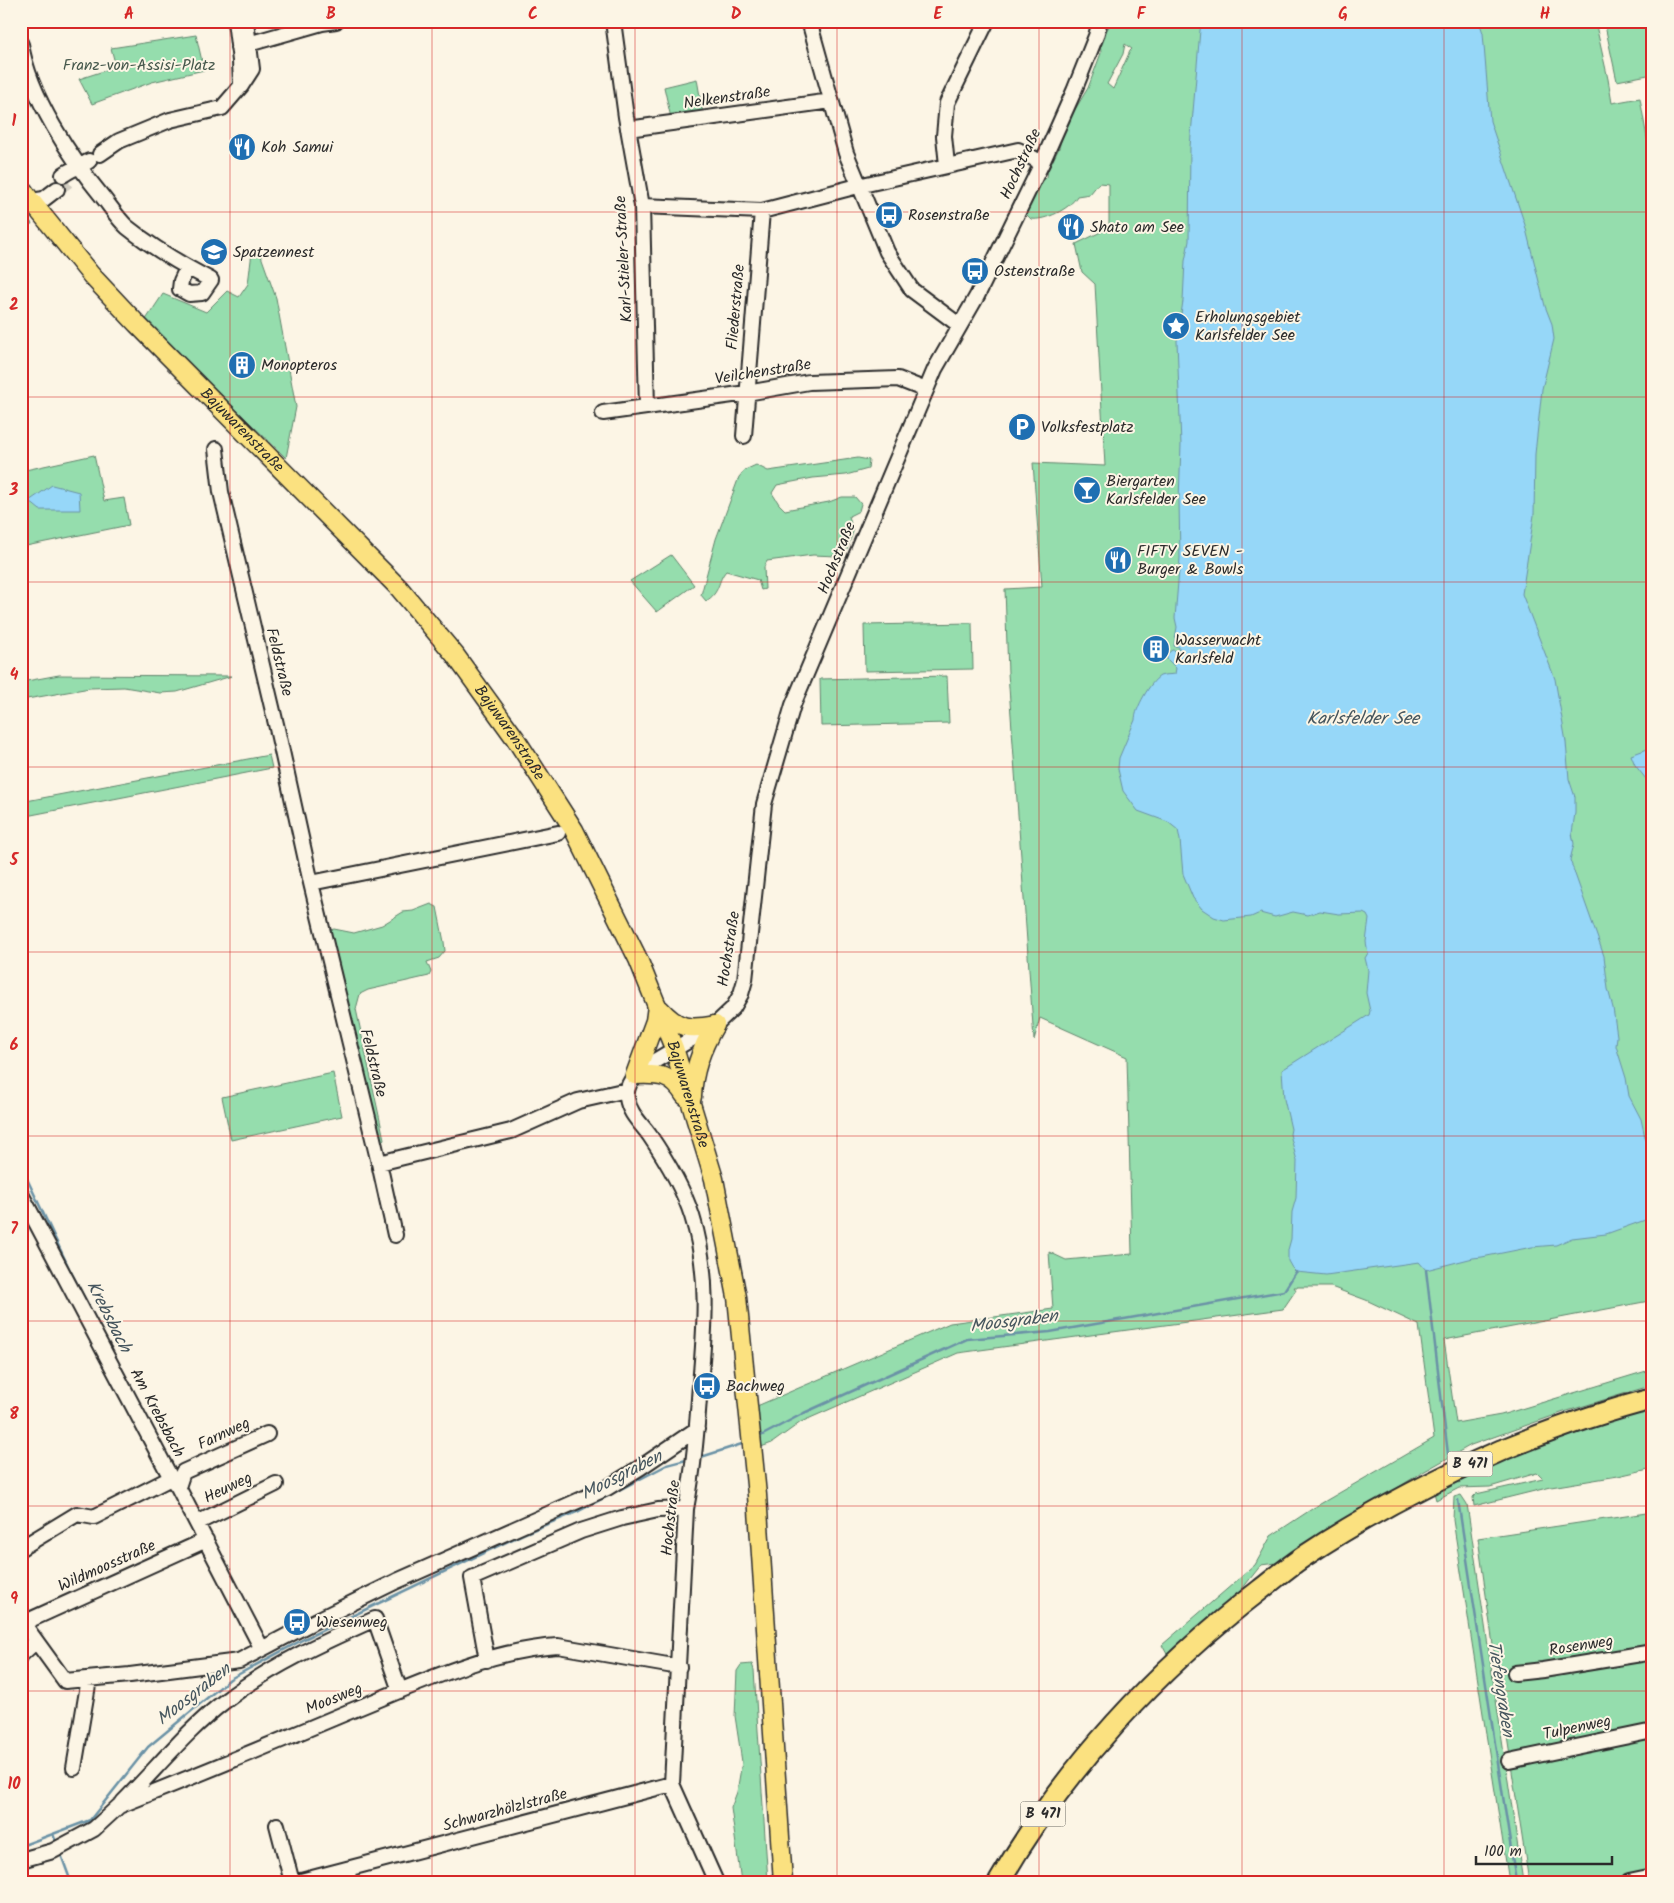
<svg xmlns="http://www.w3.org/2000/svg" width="1674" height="1903" font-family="Kalam,sans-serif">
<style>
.green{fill:#95ddad;stroke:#60846c;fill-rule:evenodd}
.water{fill:#96d7f8;stroke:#6b92a6}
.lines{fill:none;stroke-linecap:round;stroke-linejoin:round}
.stream{stroke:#6b92a6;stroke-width:2.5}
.minor-tunnel{stroke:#d2cdc0;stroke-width:14;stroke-dasharray:14 7;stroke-linecap:butt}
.minor-casing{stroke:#2b2b2b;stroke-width:18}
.major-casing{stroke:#2b2b2b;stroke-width:21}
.highway-casing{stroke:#2b2b2b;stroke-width:24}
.minor{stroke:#fcf5e5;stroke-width:14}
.major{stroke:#fbe180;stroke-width:18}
.highway{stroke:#fbe180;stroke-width:20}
.grid{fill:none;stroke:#d62828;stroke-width:1;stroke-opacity:0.55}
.labels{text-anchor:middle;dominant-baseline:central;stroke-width:4;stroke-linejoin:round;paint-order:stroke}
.shield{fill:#fcf5e5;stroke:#6a6863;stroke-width:1}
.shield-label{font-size:15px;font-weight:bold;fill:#2b2b2b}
.park-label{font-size:16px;fill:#46584c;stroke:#fcf5e5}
.street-label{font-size:16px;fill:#2b2b2b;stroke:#fcf5e5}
.poi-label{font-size:16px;fill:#2b2b2b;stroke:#fcf5e5;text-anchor:start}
.water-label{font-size:18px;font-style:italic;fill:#46565e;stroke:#fcf5e5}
.neatline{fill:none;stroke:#d62828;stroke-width:2}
.grid-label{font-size:16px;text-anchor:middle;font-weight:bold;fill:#d62828}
</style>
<rect width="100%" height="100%" fill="#fcf5e5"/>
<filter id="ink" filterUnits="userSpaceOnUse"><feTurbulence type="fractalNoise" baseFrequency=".02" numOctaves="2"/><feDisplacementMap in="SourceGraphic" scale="10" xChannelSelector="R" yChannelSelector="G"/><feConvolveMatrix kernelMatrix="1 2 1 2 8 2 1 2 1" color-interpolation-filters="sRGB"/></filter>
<g filter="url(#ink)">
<path class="green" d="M 1112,21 L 1595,21 L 1608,79 L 1612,103 L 1640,98 L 1651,161 L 1648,197 L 1653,226 L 1653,1356 L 1649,1301 L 1444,1340 L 1456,1423 L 1501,1415 L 1653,1369 L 1653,1385 L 1564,1412 L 1471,1445 L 1423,1472 L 1276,1563 L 1261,1565 L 1231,1603 L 1168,1656 L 1162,1645 L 1255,1565 L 1271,1536 L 1315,1507 L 1434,1438 L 1419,1325 L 1366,1300 L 1331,1287 L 1294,1287 L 1296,1290 L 1283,1309 L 958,1353 L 801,1422 L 772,1443 L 761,1447 L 757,1406 L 950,1323 L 1053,1309 L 1049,1252 L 1066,1260 L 1132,1254 L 1127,1057 L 1040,1018 L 1034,1040 L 1008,673 L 1005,589 L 1042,587 L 1033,463 L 1105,466 L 1095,284 L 1082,272 L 1076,244 L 1109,228 L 1109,184 L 1099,183 L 1090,194 L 1077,196 C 1070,209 1045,221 1031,219 L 1025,213 L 1038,186 L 1047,177 L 1048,170 L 1059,148 L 1065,126 L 1088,88 L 1101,53 L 1100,42 ZM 1125,44 L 1132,49 L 1130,51 L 1113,89 L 1107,84 L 1123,54 Z
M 1604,21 L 1653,21 L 1653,74 L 1617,81 Z
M 196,35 L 204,70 L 152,82 L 92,104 L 79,79 L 116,67 L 111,48 Z
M 697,79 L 703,114 L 671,118 L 664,87 Z
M 21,205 L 32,224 L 21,225 Z
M 252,252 L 260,253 L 276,298 L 296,407 L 286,458 L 145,321 L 163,294 L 206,312 L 227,291 L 239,297 L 248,284 Z
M 94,455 L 104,501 L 124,498 L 129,525 L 21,547 L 21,471 Z
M 858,458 L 869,460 L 868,469 L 846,475 L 813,478 L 777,485 L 772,493 L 779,504 L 785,510 L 829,502 L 842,497 L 855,497 L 861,504 L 859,511 L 849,516 L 853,532 L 847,549 L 837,556 L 813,555 L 767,561 L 764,567 L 765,589 L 761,590 L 758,580 L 726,571 C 717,581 721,592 706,601 L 701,595 L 716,539 L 739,477 L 745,470 L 756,465 L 768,471 Z
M 671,555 L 694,585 L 657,612 L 630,581 Z
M 972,623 L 973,669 L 865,671 L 864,625 Z
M 59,675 L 232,676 L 177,692 L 160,693 L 124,687 L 90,688 L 21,700 L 21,682 Z
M 947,676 L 949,723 L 821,726 L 820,679 Z
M 269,755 L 272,768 L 21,817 L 21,802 Z
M 431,904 L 437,907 L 444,942 L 445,951 L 439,958 L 427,962 L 431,972 L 429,976 L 368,990 L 360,994 L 356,1009 L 384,1139 L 379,1145 L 326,931 L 334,929 L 354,933 L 382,925 L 403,912 L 413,911 Z
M 333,1073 L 342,1116 L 231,1140 L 222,1097 Z
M 1653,1408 L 1653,1468 L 1618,1476 L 1551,1487 L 1474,1506 L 1473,1497 L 1476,1494 L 1543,1479 L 1537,1473 L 1490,1487 L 1459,1488 L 1436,1500 L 1434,1492 L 1507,1458 L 1557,1438 Z
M 1461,1495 L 1467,1504 L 1523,1882 L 1509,1882 L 1453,1520 L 1454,1497 Z
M 1653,1512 L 1653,1882 L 1529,1882 L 1511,1765 L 1518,1752 L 1510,1756 L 1493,1645 L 1478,1538 Z
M 752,1664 L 754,1670 L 768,1882 L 741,1882 L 731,1808 L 737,1792 L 742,1762 L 735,1716 L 737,1671 L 741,1665 Z"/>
<path class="water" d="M 1203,21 L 1479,21 L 1483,33 L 1490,121 L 1525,225 L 1545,306 L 1552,324 L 1554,339 L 1542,389 L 1535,454 L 1534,515 L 1522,594 L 1555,679 L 1566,742 L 1569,779 L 1575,797 L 1575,813 L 1572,833 L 1574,844 L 1570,860 L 1604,956 L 1608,989 L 1613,1008 L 1617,1036 L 1616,1046 L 1626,1078 L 1629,1096 L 1641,1119 L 1651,1164 L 1653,1210 L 1648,1219 L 1606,1234 L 1572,1238 L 1556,1245 L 1532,1247 L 1482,1257 L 1473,1258 L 1426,1270 L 1419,1262 L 1326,1275 L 1296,1272 L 1292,1268 L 1288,1261 L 1288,1250 L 1291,1239 L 1292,1212 L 1296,1198 L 1297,1161 L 1292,1142 L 1290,1134 L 1291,1129 L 1284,1099 L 1282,1070 L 1369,1015 L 1370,1011 L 1366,993 L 1368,970 L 1365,958 L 1368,953 L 1366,942 L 1369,919 L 1367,915 L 1363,913 L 1339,914 L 1320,911 L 1308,915 L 1293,912 L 1275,917 L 1260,913 L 1251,917 L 1224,920 L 1214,917 L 1202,909 L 1193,898 L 1183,874 L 1180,840 L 1178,830 L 1168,822 L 1138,811 L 1123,791 L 1118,769 L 1119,758 L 1135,720 C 1135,709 1150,682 1160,676 C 1165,674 1171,675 1175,674 L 1176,668 L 1167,659 L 1167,654 L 1172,650 L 1179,651 L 1179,647 L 1174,646 L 1177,627 L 1175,618 L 1180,558 L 1179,500 L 1181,445 L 1177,341 L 1183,301 L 1185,261 L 1189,241 L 1190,147 L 1200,30 Z
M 52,485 L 79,492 L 80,510 L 40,510 L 29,501 Z
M 1653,747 L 1653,779 L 1646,779 L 1635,765 L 1631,755 Z"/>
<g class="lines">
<path class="stream" d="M 21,1166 L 69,1268 L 147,1418
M 1426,1270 L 1448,1454
M 757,1438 L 804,1413 L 967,1339 L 1050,1332 L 1284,1291 L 1296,1272
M 698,1458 L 745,1443
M 1458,1500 L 1516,1882
M 53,1834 L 57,1845
M 21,1846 L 90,1820 L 148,1747 L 230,1679 L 304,1639 L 523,1534 L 579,1511 L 667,1465 L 690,1459
M 60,1852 L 71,1882"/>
<path class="minor-tunnel" d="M 57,189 L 68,181"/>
<g class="minor-casing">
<path id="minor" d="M 235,21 L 240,61 L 241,86
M 613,21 L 626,117 L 642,206 L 647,407
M 809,21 L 846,153 L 887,252 L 912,290 L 959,325
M 21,44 C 29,96 72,160 105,200 C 112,209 119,220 127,227 C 153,248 182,265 211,280 L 202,293 L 189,294 L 180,289 L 181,281 L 187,268
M 238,47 L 322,23 L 336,21
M 628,129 L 831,101
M 100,154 L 119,141 L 170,120 L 222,108 L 241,86 L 252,69 L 246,21
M 947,165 L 944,136 L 947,103 L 987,21
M 63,175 C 71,169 80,167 89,161
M 31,201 L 44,199 L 57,189
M 642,206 L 762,211 L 858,186 L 1018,150 L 1042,163
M 603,413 L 747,393 L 809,382 L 898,379 L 926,390
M 744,436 L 762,211
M 216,449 L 221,492 L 276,724 L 311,883 L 379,1163
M 311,883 L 558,833
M 21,1194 L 171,1478 L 178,1487 L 262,1649
M 395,1235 L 379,1163 L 511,1131 L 578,1101 L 627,1090
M 178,1487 L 183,1472 L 267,1434
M 197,1523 L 276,1484
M 206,1540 L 23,1623 L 65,1681 L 130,1675 L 239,1661 L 311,1623 L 397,1581 L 607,1488 L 641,1467 L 697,1429
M 21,1548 L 77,1514 L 94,1517 L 171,1478
M 21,1655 L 35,1642
M 487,1660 L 472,1578 L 581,1531 L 622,1518 L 658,1510 L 686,1509
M 1515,1673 L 1543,1670 L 1653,1652
M 1509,1761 L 1653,1731
M 74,1768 L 89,1679
M 123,1802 C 157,1768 187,1730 225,1701 C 270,1666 323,1642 375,1619 L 400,1691
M 277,1825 L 292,1882
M 21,1860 L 53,1851 L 94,1829 L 119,1806 C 197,1775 275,1743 353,1710 C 417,1684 489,1650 558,1646 L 679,1667
M 347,1869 L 350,1882
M 297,1882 L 672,1784
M 716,1882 L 672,1784 L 686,1509 C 694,1468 697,1427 700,1385 C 705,1328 710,1272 692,1216 C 683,1188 667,1161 650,1136 C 642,1124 629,1114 627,1098 C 625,1088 632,1079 638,1071 L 715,1025 L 733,1008 L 741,994 L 745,980 L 764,804 L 793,705 L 935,369 L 977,296 L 1042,163 L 1074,91 L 1096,36 L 1100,21
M 1629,1882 L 1653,1877"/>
</g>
<g class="major-casing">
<g id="major">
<path id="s1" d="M 21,187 L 31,201 L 91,275 L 137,324 L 399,588 L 455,655 L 515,738 L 574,830 L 638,959 L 674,1048 L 714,1179 L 737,1297 L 757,1495 L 783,1882"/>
<path d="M 657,1006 L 655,1021 L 635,1075 C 659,1074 672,1074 685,1096"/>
<path d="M 660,1009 C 678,1029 689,1030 715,1025"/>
<path d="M 692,1097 C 693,1070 702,1047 715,1025"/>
</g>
</g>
<g class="highway-casing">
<path id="highway" d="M 999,1882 C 1064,1769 1157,1669 1260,1590 C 1274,1579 1288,1567 1303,1557 C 1366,1515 1433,1480 1502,1450 C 1551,1430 1601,1412 1653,1399"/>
</g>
<use href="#minor" class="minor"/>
<use href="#major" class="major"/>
<use href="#highway" class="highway"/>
</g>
</g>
<path class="grid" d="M 230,21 L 230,1882M 432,21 L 432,1882M 635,21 L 635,1882M 837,21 L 837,1882M 1039,21 L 1039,1882M 1242,21 L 1242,1882M 1444,21 L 1444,1882M 21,212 L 1653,212M 21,397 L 1653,397M 21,582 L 1653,582M 21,767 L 1653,767M 21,952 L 1653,952M 21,1136 L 1653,1136M 21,1321 L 1653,1321M 21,1506 L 1653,1506M 21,1691 L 1653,1691"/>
<defs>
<g id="restaurant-disc" transform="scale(1.4375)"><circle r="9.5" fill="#1f6fb2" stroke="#fcf5e5"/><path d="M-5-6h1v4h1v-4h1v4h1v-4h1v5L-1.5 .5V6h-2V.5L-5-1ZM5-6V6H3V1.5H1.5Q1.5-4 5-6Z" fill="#fff"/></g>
<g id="bus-disc" transform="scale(1.4375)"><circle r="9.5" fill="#1f6fb2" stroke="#fcf5e5"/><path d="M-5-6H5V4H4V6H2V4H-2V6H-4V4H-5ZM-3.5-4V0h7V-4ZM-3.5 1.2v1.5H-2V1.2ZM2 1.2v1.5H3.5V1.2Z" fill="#fff"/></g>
<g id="school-disc" transform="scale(1.4375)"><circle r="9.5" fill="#1f6fb2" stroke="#fcf5e5"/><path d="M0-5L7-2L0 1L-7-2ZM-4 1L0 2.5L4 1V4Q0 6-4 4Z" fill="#fff"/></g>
<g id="sight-disc" transform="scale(1.4375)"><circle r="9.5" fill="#1f6fb2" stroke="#fcf5e5"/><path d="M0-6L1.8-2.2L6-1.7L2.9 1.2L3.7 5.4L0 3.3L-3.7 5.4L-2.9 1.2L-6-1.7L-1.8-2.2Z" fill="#fff"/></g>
<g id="building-disc" transform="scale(1.4375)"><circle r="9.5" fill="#1f6fb2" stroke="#fcf5e5"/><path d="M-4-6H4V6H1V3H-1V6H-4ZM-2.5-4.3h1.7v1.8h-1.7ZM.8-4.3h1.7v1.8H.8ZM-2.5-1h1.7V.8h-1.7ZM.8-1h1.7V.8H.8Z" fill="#fff"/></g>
<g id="parking-disc" transform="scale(1.4375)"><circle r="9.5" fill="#1f6fb2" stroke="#fcf5e5"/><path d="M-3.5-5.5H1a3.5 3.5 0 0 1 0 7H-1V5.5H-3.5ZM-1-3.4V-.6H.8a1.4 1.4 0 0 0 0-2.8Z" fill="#fff"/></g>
<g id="bar-disc" transform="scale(1.4375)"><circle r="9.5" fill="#1f6fb2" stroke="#fcf5e5"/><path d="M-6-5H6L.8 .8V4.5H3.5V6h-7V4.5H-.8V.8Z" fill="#fff"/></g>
</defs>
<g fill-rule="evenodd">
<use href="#restaurant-disc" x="242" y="147"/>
<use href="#bus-disc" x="889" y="215"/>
<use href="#restaurant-disc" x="1071" y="227"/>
<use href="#school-disc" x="214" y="252"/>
<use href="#bus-disc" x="975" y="271"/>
<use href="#sight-disc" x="1176" y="326"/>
<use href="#building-disc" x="242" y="365"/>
<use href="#parking-disc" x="1022" y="427"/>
<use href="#bar-disc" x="1087" y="490"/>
<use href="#restaurant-disc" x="1118" y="560"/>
<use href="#building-disc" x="1156" y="649"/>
<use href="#bus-disc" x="707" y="1386"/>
<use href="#bus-disc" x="297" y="1622"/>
</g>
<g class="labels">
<g class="shield">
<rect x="1447.5" y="1451.5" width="45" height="25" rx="4"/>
<rect x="1020.5" y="1801.5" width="45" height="25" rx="4"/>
</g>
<g class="shield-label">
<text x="1470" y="1464">B 471</text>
<text x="1043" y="1814">B 471</text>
</g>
<g class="park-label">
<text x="139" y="65">Franz-von-Assisi-Platz</text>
</g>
<g class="street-label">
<text transform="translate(727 98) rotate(-8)">Nelkenstraße</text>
<text transform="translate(1021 164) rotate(-65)">Hochstraße</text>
<text transform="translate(624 259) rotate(-93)">Karl-Stieler-Straße</text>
<text transform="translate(736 307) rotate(-85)">Fliederstraße</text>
<text transform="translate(763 372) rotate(-9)">Veilchenstraße</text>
<text stroke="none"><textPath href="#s1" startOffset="329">Bajuwarenstraße</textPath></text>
<text transform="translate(837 558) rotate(-68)">Hochstraße</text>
<text transform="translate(279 662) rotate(76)">Feldstraße</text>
<text stroke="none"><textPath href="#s1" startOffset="734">Bajuwarenstraße</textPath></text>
<text transform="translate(729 949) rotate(-81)">Hochstraße</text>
<text transform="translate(373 1063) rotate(76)">Feldstraße</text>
<text stroke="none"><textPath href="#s1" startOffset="1139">Bajuwarenstraße</textPath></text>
<text transform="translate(157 1413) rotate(62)">Am Krebsbach</text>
<text transform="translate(224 1434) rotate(-25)">Farnweg</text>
<text transform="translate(228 1488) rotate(-26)">Heuweg</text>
<text transform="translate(671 1518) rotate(-84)">Hochstraße</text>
<text transform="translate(107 1566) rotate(-24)">Wildmoosstraße</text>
<text transform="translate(1581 1646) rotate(-9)">Rosenweg</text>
<text transform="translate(334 1699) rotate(-22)">Moosweg</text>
<text transform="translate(1577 1728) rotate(-12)">Tulpenweg</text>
<text transform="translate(505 1810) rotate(-15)">Schwarzhölzlstraße</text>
</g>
<g class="poi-label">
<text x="261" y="147">Koh Samui</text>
<text x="908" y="215">Rosenstraße</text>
<text x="1090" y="227">Shato am See</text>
<text x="233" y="252">Spatzennest</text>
<text x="994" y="271">Ostenstraße</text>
<text x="1195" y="317">Erholungsgebiet<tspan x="1195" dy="18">Karlsfelder See</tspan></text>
<text x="261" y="365">Monopteros</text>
<text x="1041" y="427">Volksfestplatz</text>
<text x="1106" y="481">Biergarten<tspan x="1106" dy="18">Karlsfelder See</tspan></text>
<text x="1137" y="551">FIFTY SEVEN -<tspan x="1137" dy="18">Burger &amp; Bowls</tspan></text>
<text x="1175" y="640">Wasserwacht<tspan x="1175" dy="18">Karlsfeld</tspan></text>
<text x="726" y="1386">Bachweg</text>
<text x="316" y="1622">Wiesenweg</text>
</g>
<g class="water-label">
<text x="1363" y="719">Karlsfelder See</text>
<text transform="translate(108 1317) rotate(63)">Krebsbach</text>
<text transform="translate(1014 1322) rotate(-7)">Moosgraben</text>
<text transform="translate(622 1476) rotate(-27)">Moosgraben</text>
<text transform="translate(1500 1689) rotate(81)">Tiefengraben</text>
<text transform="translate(194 1695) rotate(-38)">Moosgraben</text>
</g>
</g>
<rect width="1674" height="1903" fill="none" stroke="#fcf5e5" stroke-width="55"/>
<path d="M1476 1856v8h136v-8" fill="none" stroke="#2b2b2b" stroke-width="2.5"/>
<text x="1484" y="1856" font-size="15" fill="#2b2b2b" stroke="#fcf5e5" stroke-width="4" paint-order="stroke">100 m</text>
<rect x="28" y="28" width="1618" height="1848" class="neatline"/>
<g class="grid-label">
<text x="129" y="19">A</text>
<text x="331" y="19">B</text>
<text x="533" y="19">C</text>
<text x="736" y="19">D</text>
<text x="938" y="19">E</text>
<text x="1141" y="19">F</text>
<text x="1343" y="19">G</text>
<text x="1545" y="19">H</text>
<text x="14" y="126">1</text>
<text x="14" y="310">2</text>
<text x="14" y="495">3</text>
<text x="14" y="680">4</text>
<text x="14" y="865">5</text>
<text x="14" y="1050">6</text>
<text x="14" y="1234">7</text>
<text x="14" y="1419">8</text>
<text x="14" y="1604">9</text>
<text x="14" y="1789">10</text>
</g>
</svg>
